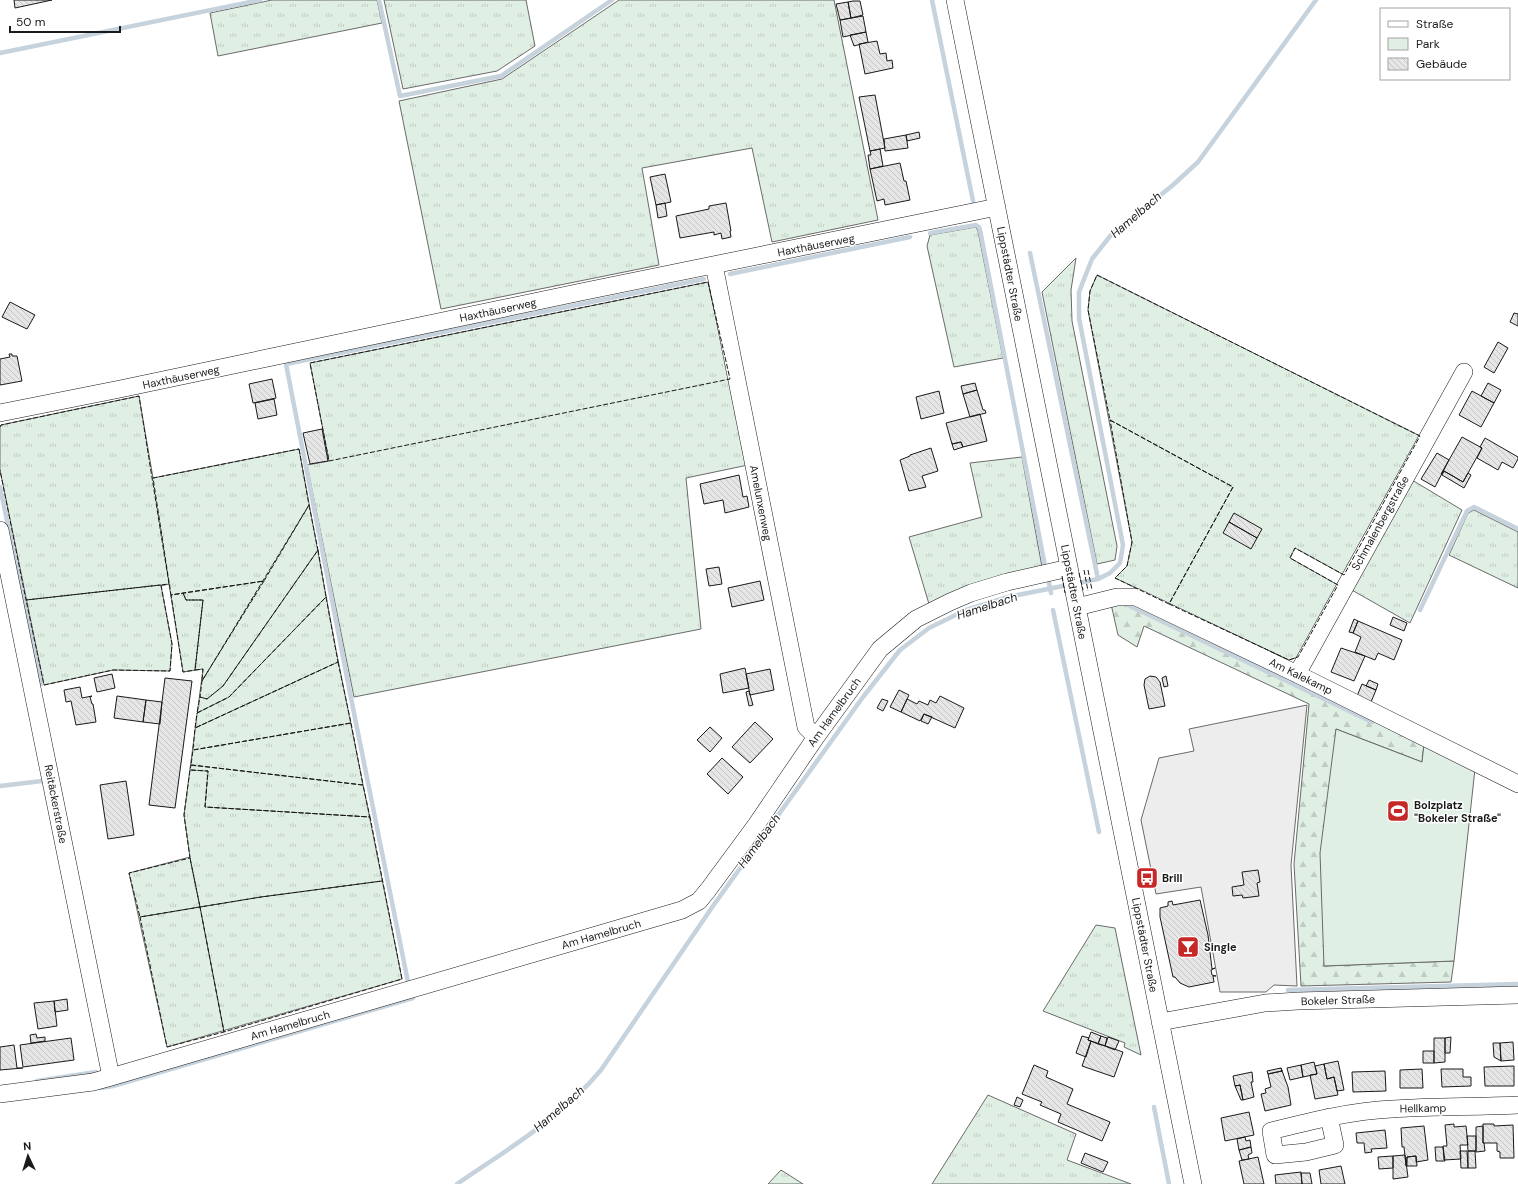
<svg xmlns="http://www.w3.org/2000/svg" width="1518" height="1184" font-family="'DM Sans',sans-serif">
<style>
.grass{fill:url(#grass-tufts);stroke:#6a6a6a}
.forest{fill:url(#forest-firs);stroke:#6a6a6a}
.green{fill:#e0efe3;stroke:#6a6a6a}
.parking{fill:#ededed;stroke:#6a6a6a}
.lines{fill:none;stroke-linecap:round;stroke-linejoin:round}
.stream{stroke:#c6d2dc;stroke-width:4.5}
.building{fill:url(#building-back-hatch);stroke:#1a1a1a}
.minor-casing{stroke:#1a1a1a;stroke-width:18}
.minor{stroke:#fff;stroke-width:17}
.fence{stroke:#1a1a1a;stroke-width:1;stroke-dasharray:5 2;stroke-linecap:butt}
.labels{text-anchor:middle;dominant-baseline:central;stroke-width:3;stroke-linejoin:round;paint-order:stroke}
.street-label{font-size:11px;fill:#1a1a1a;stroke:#fff}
.poi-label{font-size:11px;font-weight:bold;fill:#1a1a1a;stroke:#fff;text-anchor:start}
.water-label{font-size:12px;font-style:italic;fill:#1a1a1a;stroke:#fff}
</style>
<defs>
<pattern id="grass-tufts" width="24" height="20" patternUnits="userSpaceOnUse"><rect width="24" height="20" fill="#e0efe3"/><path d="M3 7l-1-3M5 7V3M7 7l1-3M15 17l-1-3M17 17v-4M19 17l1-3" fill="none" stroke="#c0ccc2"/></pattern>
<pattern id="forest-firs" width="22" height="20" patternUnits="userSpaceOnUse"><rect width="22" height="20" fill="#e0efe3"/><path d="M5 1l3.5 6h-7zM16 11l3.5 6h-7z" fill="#c0ccc2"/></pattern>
<pattern id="building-back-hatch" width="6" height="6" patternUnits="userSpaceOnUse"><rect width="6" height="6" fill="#e6e6e6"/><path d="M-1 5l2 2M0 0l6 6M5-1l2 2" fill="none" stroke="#c5c5c5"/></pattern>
</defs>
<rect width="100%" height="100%" fill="#fff"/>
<path class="grass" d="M 272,0 L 377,0 L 382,23 L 218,56 L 210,13 Z
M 384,0 L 526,0 L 535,46 L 497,71 L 403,89 Z
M 619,0 L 834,0 L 878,220 L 772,242 L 752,148 L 642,168 L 659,265 L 441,309 L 399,101 L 502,79 Z
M 976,227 L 978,231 L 1003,358 L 954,367 L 927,246 L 930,235 Z
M 1076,258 L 1071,290 L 1072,321 L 1117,546 L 1115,560 L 1097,564 L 1042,292 Z
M 1097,275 L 1420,436 L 1344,575 L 1295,548 L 1290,558 L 1338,585 L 1298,657 L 1289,660 L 1115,578 L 1127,566 L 1132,542 L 1088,310 L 1090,291 Z
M 708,282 L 748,465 L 686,478 L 701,629 L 354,697 L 307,465 L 329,461 L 310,363 Z
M 139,396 L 153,478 L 299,449 L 336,650 L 402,979 L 167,1047 L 129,873 L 190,857 L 184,815 L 203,669 L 183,672 L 169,584 L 161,586 L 172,644 L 170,671 L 113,670 L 44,685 L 0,470 L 0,427 L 1,425 Z
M 1022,457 L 1042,567 L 929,604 L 909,537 L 982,517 L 970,463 Z
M 1412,480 L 1462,510 L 1410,623 L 1350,589 Z
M 1474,510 L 1518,532 L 1518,588 L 1449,555 L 1468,513 Z
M 1096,925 L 1115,928 L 1141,1055 L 1124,1047 L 1125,1043 L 1043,1011 Z
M 988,1095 L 1076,1134 L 1067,1160 L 1131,1184 L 932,1184 Z
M 781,1170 L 803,1184 L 768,1184 Z"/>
<path class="forest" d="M 1136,602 L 1424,744 L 1422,762 L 1336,729 L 1324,966 L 1454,961 L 1451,982 L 1301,986 L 1294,864 L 1309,704 L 1144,626 L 1137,647 L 1118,635 L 1111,604 Z"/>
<path class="green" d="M 1336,729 L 1422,762 L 1424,744 L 1475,769 L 1454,961 L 1324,966 L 1320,853 Z"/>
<path class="parking" d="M 1307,705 L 1291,865 L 1297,986 L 1274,985 L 1266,992 L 1220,992 L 1201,887 L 1156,894 L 1141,820 L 1159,758 L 1194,751 L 1189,729 Z"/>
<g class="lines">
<path class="stream" d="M 379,0 L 400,96 L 501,76 L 612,0
M 932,0 L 973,201
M 0,53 L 260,0
M 930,233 L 976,225 L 979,227 L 980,230 L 1045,566
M 1030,253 L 1098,579
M 730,274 L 910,237
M 0,487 L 41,684
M 1049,583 L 1051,593
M 1128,605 L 1372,722
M 1053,610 L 1099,832
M 1420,610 L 1467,511 L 1474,507 L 1518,529
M 0,786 L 42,781
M 408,982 L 351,698 L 286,364 L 704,279
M 1288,990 L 1518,984
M 37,1081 L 96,1072
M 101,1088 L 113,1086 L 413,998
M 1154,1107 L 1169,1184
M 457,1184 C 508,1149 561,1118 601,1070 L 713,906 L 863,697 L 900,650 L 929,628 L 966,610 L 1008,597 L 1098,579 L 1110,573 L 1120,563 L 1123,545 L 1079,318 L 1079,292 L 1092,259 L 1111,235 L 1173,185 L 1198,162 L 1316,0"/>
</g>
<path class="building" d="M 14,0 L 52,0 L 15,8 Z
M 853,1 L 860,1 L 863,15 L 851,18 L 848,2 Z
M 848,2 L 851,18 L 840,20 L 836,4 Z
M 863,16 L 866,32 L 843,37 L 840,20 Z
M 866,32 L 868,42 L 854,46 L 850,35 Z
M 877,41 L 880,54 L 886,53 L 887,61 L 892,60 L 893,68 L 865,74 L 859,44 Z
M 875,95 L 885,148 L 870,151 L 859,97 Z
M 919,132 L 920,138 L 907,141 L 906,135 Z
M 906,135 L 908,148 L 885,151 L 884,139 Z
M 880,149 L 883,166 L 870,169 L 868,155 L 871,155 L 870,151 Z
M 900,163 L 904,181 L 906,181 L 910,200 L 885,205 L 884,199 L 877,201 L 870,169 Z
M 665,174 L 671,202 L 656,205 L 650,177 Z
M 665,203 L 667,216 L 658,218 L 656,205 Z
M 726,203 L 731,231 L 730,231 L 731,237 L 722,239 L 721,233 L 714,235 L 714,232 L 680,238 L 676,216 L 709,209 L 709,206 Z
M 10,302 L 35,315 L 27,329 L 2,317 Z
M 1514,313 L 1518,314 L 1518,326 L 1510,322 Z
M 1498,342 L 1508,348 L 1494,373 L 1484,367 Z
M 9,354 L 12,354 L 12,356 L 17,356 L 22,381 L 0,385 L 0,359 L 10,357 Z
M 272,379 L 276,398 L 253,403 L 249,384 Z
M 975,383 L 977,390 L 963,394 L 961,386 Z
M 1488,383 L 1501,390 L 1494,403 L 1481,396 Z
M 977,390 L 983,410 L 985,410 L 986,413 L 970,417 L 963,394 Z
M 939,391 L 944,413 L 921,419 L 916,397 Z
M 1472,391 L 1494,403 L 1481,427 L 1459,415 Z
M 274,399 L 277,415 L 258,419 L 255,403 Z
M 980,414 L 987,441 L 963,447 L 961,442 L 952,444 L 946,423 Z
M 322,429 L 328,461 L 310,464 L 303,433 Z
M 1462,437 L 1482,448 L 1463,482 L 1444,471 L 1442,474 L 1441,474 Z
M 1485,438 L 1518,457 L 1518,459 L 1513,468 L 1502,462 L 1498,470 L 1477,458 L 1482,448 L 1480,447 Z
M 961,442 L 963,447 L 954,450 L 952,444 Z
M 931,448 L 938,471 L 922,476 L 926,487 L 909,491 L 900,460 L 910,456 L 910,455 Z
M 1437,453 L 1449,460 L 1435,487 L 1421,479 Z
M 1444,471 L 1463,482 L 1468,473 L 1471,475 L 1464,488 L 1442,475 Z
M 739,475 L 743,497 L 747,496 L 749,507 L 725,513 L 723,500 L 704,504 L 700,484 Z
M 1234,513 L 1262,529 L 1257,538 L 1229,522 Z
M 1229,522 L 1257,538 L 1251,549 L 1223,533 Z
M 719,567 L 722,584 L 709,586 L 706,569 Z
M 760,581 L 764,600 L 732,607 L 728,588 Z
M 1393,617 L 1407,623 L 1404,631 L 1390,625 Z
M 1354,619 L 1358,621 L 1353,633 L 1349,632 Z
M 1358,621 L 1402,640 L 1394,660 L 1378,653 L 1375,660 L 1355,652 L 1361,637 L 1353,633 Z
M 1341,648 L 1365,656 L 1354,681 L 1331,672 Z
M 745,668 L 749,688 L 723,693 L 720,674 Z
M 770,669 L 774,690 L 750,695 L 746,674 Z
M 112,674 L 115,688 L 97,692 L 94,678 Z
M 1150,676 L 1156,677 L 1160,682 L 1165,706 L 1149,709 L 1144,685 L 1145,679 Z
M 1166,676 L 1168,686 L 1164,687 L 1162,678 Z
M 165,678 L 192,681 L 175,808 L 149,805 Z
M 1369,680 L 1378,684 L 1376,690 L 1366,686 Z
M 1362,684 L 1376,690 L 1371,702 L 1357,696 Z
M 80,687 L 82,698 L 92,696 L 90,697 L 92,704 L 93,704 L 96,722 L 76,725 L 71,701 L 66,702 L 64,690 Z
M 899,690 L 909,695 L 901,712 L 890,707 Z
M 749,691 L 753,705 L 749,706 L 746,692 Z
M 117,696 L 146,700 L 143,722 L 114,718 Z
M 940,696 L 964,708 L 955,728 L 924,714 L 920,721 L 901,712 L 907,699 L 917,704 L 919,701 L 928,705 L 930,700 L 936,703 Z
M 882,699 L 888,701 L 883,711 L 877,708 Z
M 146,700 L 162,702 L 160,724 L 143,722 Z
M 924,714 L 932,717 L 928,724 L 921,721 Z
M 755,722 L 773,739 L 750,763 L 732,747 Z
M 710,727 L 722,738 L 710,752 L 697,740 Z
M 722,758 L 743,777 L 728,794 L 707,774 Z
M 126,781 L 134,835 L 108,839 L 100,785 Z
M 1258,870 L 1260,882 L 1257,883 L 1259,896 L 1243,898 L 1242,895 L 1233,896 L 1232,887 L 1244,885 L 1242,872 Z
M 1200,900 L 1208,935 L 1212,969 L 1215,968 L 1211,970 L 1212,975 L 1216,976 L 1213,976 L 1214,982 L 1189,987 L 1180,983 L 1175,977 L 1173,977 L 1160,917 L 1160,908 L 1168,906 L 1168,902 L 1172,901 L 1173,905 Z
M 67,999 L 68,1010 L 55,1012 L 54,1001 Z
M 54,1001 L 57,1026 L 38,1029 L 34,1003 Z
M 1091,1032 L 1101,1036 L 1098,1044 L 1088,1040 Z
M 36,1034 L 37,1038 L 45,1037 L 45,1041 L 31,1043 L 30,1035 Z
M 1082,1036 L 1089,1038 L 1088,1040 L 1091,1041 L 1086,1057 L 1076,1053 Z
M 1101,1036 L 1107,1038 L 1105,1046 L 1098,1044 Z
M 1108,1037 L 1119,1041 L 1115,1050 L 1105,1046 Z
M 1451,1037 L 1450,1053 L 1445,1053 L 1445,1038 Z
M 71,1038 L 74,1060 L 23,1067 L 20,1045 Z
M 1434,1038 L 1445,1038 L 1445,1062 L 1434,1063 Z
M 1091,1041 L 1123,1052 L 1114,1077 L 1082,1066 Z
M 1513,1042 L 1514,1060 L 1501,1061 L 1500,1043 Z
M 1493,1043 L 1500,1043 L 1501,1061 L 1494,1057 Z
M 14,1045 L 17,1068 L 23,1068 L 0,1070 L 0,1047 Z
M 1423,1051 L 1434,1051 L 1434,1063 L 1423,1063 Z
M 1338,1061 L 1344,1090 L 1337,1091 L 1334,1077 L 1327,1079 L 1324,1064 Z
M 1314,1062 L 1317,1074 L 1303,1077 L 1301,1065 Z
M 1324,1064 L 1327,1079 L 1334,1077 L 1338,1095 L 1315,1099 L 1310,1075 L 1317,1074 L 1315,1066 Z
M 1034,1065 L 1048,1071 L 1046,1077 L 1073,1089 L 1067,1104 L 1110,1122 L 1102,1141 L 1058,1122 L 1061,1114 L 1040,1105 L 1042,1102 L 1022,1094 Z
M 1301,1065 L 1303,1077 L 1290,1080 L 1287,1068 Z
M 1514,1066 L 1514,1086 L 1485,1086 L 1484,1067 Z
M 1281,1068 L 1288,1087 L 1291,1105 L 1265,1111 L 1261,1094 L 1266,1093 L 1265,1089 L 1271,1087 L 1268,1074 L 1282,1071 Z
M 1281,1068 L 1282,1071 L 1268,1074 L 1267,1071 Z
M 1422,1069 L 1423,1088 L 1400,1088 L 1400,1070 Z
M 1441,1069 L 1463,1069 L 1463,1077 L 1471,1077 L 1471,1086 L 1442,1087 Z
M 1385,1071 L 1386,1091 L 1353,1092 L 1352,1072 Z
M 1252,1072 L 1253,1082 L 1251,1082 L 1254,1097 L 1243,1100 L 1240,1085 L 1235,1086 L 1233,1076 Z
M 1240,1085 L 1243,1100 L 1241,1100 L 1235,1086 Z
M 1017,1097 L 1023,1100 L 1020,1107 L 1014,1105 Z
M 1249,1112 L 1254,1135 L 1225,1141 L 1221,1118 Z
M 1454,1124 L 1454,1127 L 1466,1126 L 1468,1145 L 1460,1145 L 1461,1159 L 1444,1160 L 1443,1146 L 1447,1146 L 1445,1125 Z
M 1483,1124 L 1494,1124 L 1494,1126 L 1513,1125 L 1514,1158 L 1500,1158 L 1500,1152 L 1497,1151 L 1497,1143 L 1483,1143 Z
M 1424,1126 L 1428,1160 L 1416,1162 L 1416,1156 L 1407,1157 L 1406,1166 L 1404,1147 L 1402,1147 L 1401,1128 Z
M 1483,1126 L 1483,1143 L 1484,1143 L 1485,1151 L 1476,1152 L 1476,1127 Z
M 1385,1130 L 1387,1148 L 1371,1149 L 1372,1152 L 1365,1153 L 1364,1143 L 1357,1143 L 1356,1133 Z
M 1467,1136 L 1476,1136 L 1476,1151 L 1468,1151 Z
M 1245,1137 L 1246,1141 L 1250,1140 L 1251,1147 L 1239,1150 L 1237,1139 Z
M 1251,1147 L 1252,1153 L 1248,1155 L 1249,1159 L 1242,1160 L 1239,1150 Z
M 1435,1147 L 1443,1147 L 1445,1161 L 1436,1161 Z
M 1460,1151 L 1467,1151 L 1468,1168 L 1461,1168 Z
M 1468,1151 L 1475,1151 L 1476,1168 L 1468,1168 Z
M 1085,1153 L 1108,1162 L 1103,1172 L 1081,1163 Z
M 1405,1155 L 1408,1177 L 1393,1179 L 1393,1156 Z
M 1393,1156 L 1393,1168 L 1379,1169 L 1378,1157 Z
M 1416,1156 L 1417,1166 L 1407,1166 L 1407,1157 Z
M 1258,1157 L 1264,1184 L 1244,1184 L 1239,1161 Z
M 1341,1166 L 1345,1184 L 1321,1184 L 1319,1170 Z
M 1301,1172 L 1302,1184 L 1276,1184 L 1275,1175 Z
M 1301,1173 L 1310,1173 L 1312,1184 L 1302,1184 Z"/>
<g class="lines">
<g class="minor-casing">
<path id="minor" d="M 955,0 L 1193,1184
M 714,265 L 806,727 L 816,737
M 0,413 L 120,389 L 581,292 L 997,207
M 0,530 L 111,1077
M 1077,607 L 1117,597 L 1136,597 L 1297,674 L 1518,784
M 1297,674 L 1464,372
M 1160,1022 L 1265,1003 L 1298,1001 L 1518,995
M 0,1094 L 93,1082 L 111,1077 L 682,910 L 699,901 L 708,890 L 756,825 L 816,737 L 880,649 L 916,619 L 950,602 L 971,593 L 1007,582 L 1069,568
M 1329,1117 L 1335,1145 L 1306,1152 L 1275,1155 L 1271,1131 C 1311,1121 1351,1111 1392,1109 C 1434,1106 1476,1107 1518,1105"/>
</g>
<use href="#minor" class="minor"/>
<path class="fence" d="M 1097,275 L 1420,436 L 1344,575 L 1295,548 L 1290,558 L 1338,585 L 1298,657 L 1289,660 L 1169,604 L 1233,487 L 1110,420 L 1088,310 L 1090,291 Z
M 708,282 L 730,379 L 329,461 L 310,363 Z
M 1110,420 L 1233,487 L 1169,604 L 1115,578 L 1127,566 L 1132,542 Z
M 0,427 L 1,425 L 139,396 L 169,584 L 26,600 L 0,470
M 299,449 L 309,505 L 264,581 L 171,595 L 153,478 Z
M 309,505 L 318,550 L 223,686 L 207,699 L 200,697 L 202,681 Z
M 318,550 L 326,597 L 229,697 L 197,713 L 200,697 L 207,699 L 223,686 Z
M 1084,570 L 1088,591
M 1088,570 L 1092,590
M 1079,573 L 1083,590
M 1062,576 L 1065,593
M 264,581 L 210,668 L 202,681 L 203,669 L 195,670 L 203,600 L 186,600 L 183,593 Z
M 161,585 L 172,644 L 170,671 L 113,670 L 44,685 L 26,600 Z
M 183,593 L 186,600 L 203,600 L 195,670 L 183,672 L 171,595 Z
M 326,597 L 338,662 L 195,728 L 197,713 L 229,697 Z
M 338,662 L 351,723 L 193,750 L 195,728 Z
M 351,723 L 363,785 L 191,765 L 193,750 Z
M 191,765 L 363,785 L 370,817 L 205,807 L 208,771 L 190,770 Z
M 190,858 L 200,907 L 140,917 L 129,873 Z
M 382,881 L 261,897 L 200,907 L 224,1032 L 402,979 L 370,817 L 205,807 L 208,771 L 190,770 L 184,815 L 190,858 L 200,907 L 261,897 L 382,881
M 200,907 L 224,1032 L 167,1047 L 140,917 Z"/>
</g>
<defs>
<g id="stadium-square" transform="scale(1.15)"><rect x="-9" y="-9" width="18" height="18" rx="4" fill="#c62828" stroke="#fff"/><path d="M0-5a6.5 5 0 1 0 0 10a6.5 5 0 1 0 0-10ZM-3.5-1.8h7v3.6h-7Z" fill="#fff"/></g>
<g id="bus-square" transform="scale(1.15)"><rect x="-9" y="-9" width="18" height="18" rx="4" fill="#c62828" stroke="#fff"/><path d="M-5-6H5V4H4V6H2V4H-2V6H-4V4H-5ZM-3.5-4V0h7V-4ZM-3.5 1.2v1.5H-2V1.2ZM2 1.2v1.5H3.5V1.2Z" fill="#fff"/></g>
<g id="bar-square" transform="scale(1.15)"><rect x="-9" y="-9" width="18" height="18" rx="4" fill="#c62828" stroke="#fff"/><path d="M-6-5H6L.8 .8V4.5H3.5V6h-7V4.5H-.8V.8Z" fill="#fff"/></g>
</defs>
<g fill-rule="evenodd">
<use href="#stadium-square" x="1398" y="811"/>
<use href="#bus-square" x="1147" y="878"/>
<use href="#bar-square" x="1188" y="947"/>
</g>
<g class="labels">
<g class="street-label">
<text transform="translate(816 245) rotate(-11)">Haxthäuserweg</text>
<text transform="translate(1010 274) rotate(79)">Lippstädter Straße</text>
<text transform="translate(498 310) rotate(-12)">Haxthäuserweg</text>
<text transform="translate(181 377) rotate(-12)">Haxthäuserweg</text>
<text transform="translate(761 503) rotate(79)">Amelunxenweg</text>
<text transform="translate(1380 523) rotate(-61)">Schmalenbergstraße</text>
<text transform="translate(1074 592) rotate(79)">Lippstädter Straße</text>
<text transform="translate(1301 676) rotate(26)">Am Kalekamp</text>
<text transform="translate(834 712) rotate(-54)">Am Hamelbruch</text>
<text transform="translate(56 804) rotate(79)">Reitäckerstraße</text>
<text transform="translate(601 934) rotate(-16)">Am Hamelbruch</text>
<text transform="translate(1145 945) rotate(79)">Lippstädter Straße</text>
<text transform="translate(1338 1000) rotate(-2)">Bokeler Straße</text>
<text transform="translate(290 1025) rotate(-16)">Am Hamelbruch</text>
<text transform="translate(1423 1108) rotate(-1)">Hellkamp</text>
</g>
<g class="poi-label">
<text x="1414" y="805">Bolzplatz<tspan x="1414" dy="13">"Bokeler Straße"</tspan></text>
<text x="1162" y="878">Brill</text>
<text x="1204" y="947">Single</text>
</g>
<g class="water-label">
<text transform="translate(1136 215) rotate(-41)">Hamelbach</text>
<text transform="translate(987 606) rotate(-18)">Hamelbach</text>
<text transform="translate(759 841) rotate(-54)">Hamelbach</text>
<text transform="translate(559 1109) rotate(-41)">Hamelbach</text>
</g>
</g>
<rect x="1380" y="8" width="130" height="72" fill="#ffffff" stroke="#a3a3a3"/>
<rect x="1388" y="21" width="20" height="6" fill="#ffffff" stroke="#a3a3a3"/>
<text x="1416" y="28" font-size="12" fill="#1a1a1a">Straße</text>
<rect x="1388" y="38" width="20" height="12" fill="#e0efe3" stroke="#a3a3a3"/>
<text x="1416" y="48" font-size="12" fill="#1a1a1a">Park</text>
<rect x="1388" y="58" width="20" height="12" fill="url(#building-back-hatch)" stroke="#a3a3a3"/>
<text x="1416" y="68" font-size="12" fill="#1a1a1a">Gebäude</text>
<g transform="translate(28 1156) rotate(356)" stroke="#ffffff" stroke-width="3" paint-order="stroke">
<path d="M0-3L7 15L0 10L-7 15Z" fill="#1a1a1a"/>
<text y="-6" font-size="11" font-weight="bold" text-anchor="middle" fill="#1a1a1a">N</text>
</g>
<path d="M10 26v6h110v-6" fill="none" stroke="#1a1a1a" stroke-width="2"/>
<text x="16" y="26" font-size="12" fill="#1a1a1a" stroke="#ffffff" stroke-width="3" paint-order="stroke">50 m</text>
</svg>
